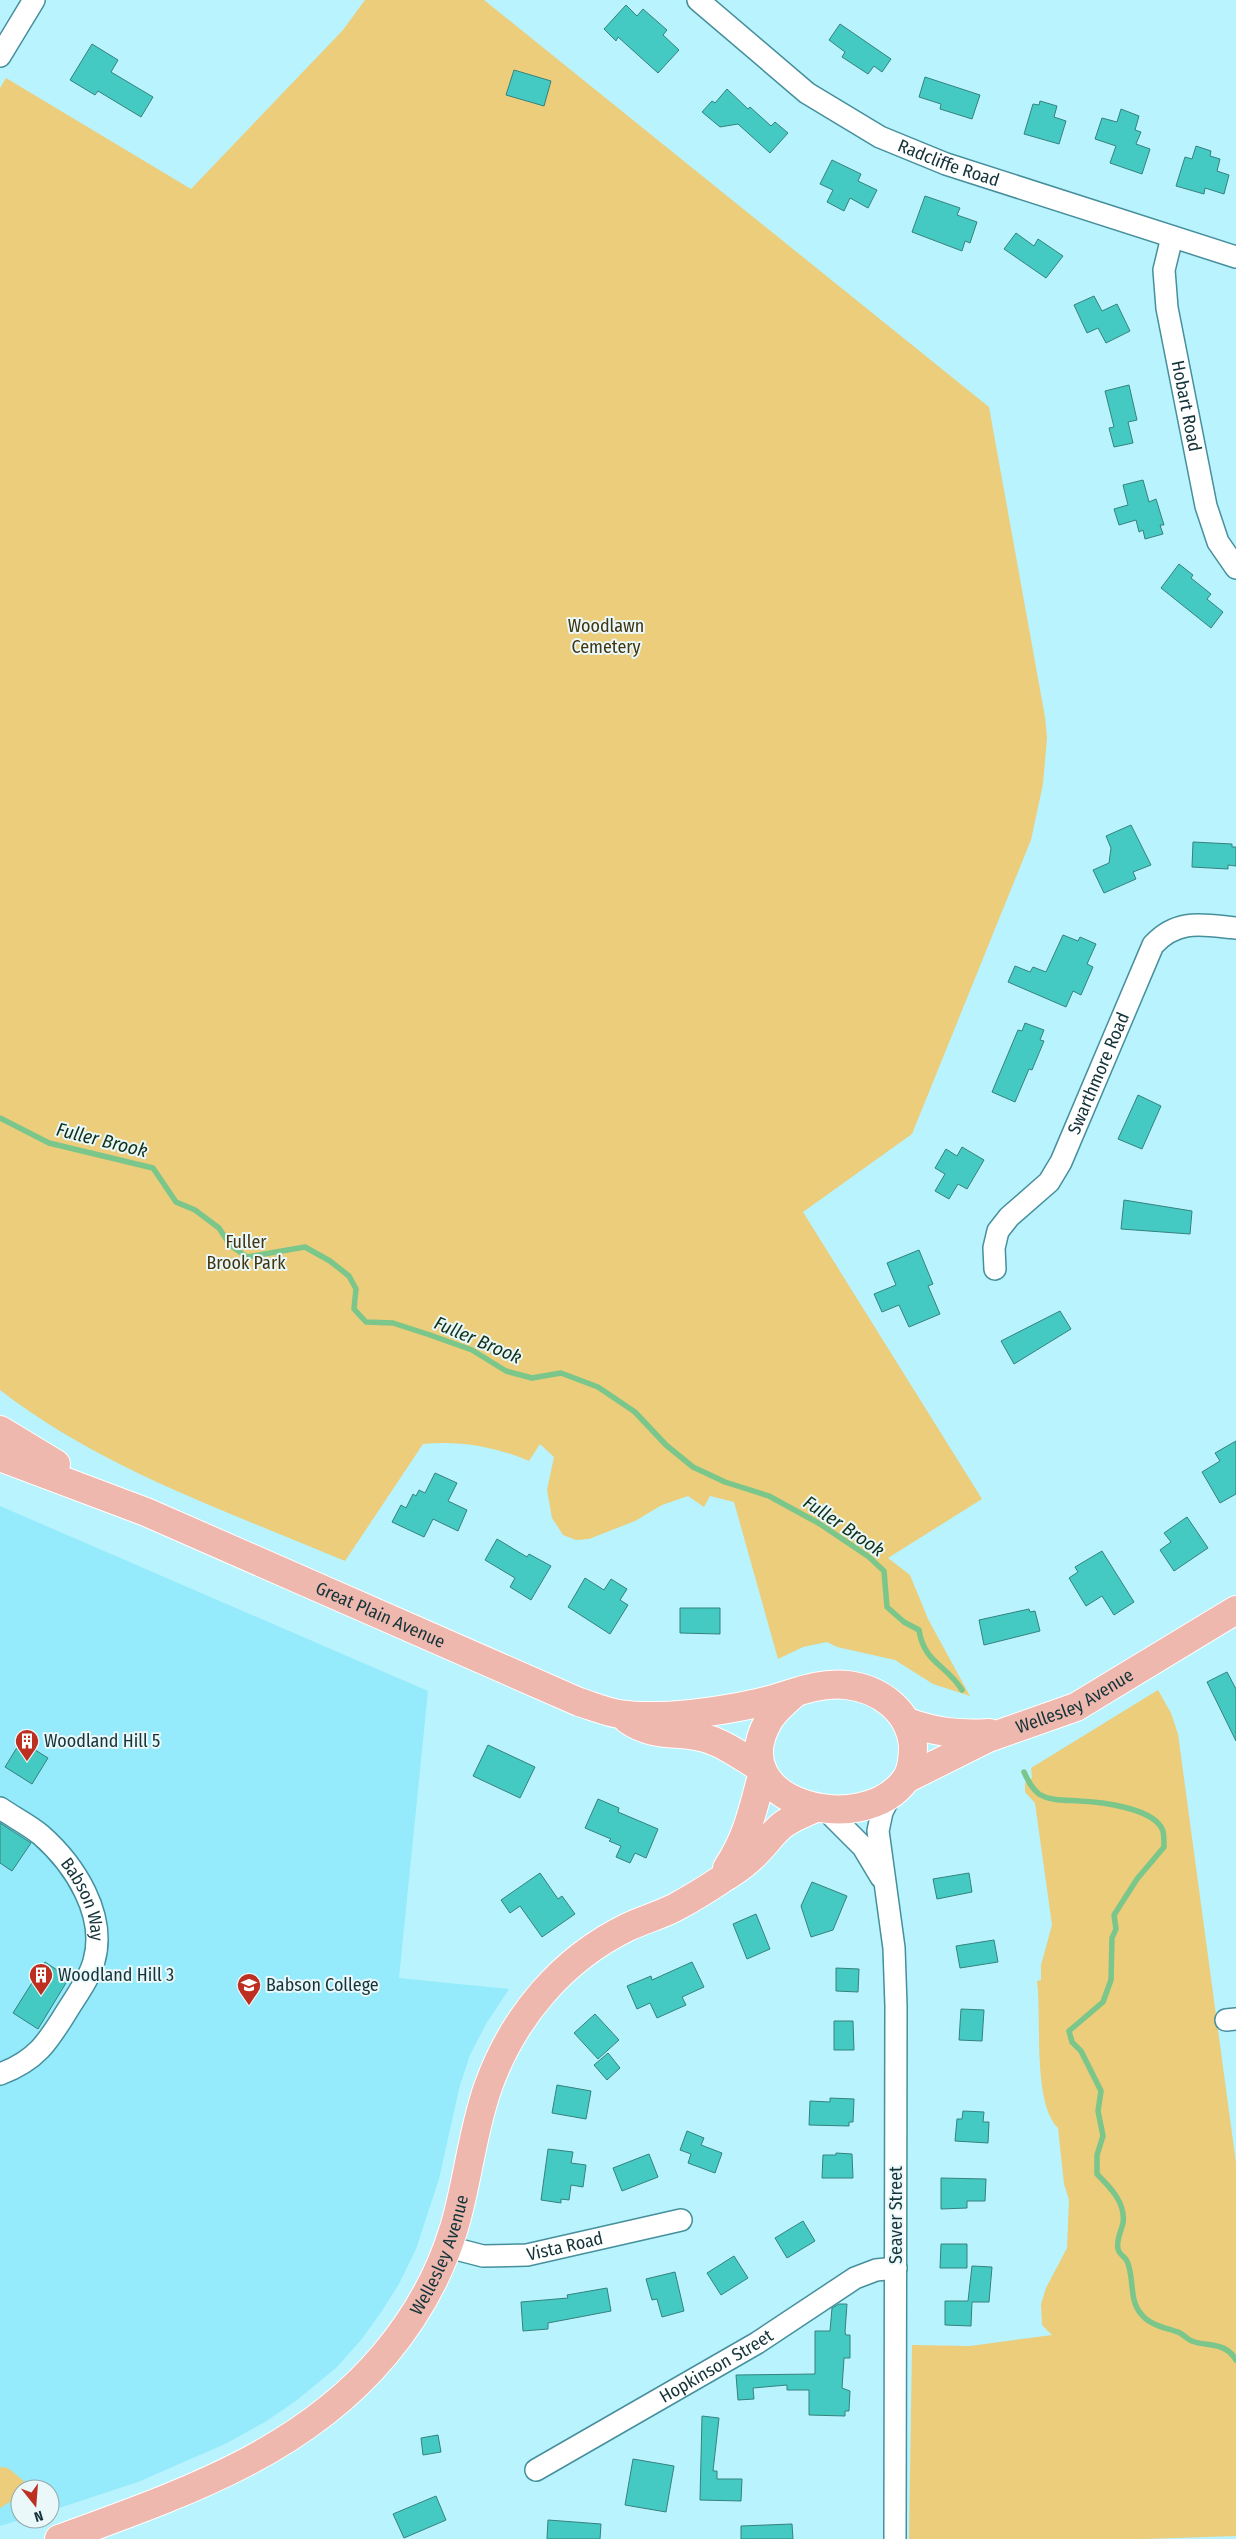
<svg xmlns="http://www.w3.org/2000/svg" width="1236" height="2539" font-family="'Fira Sans Condensed',sans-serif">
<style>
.built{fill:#95ebfb}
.green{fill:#ebcd7b}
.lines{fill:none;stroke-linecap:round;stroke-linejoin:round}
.stream{stroke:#7ac68b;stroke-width:5.5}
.building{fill:#45cac3;stroke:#35827d}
.minor-casing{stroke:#468f9c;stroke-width:24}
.major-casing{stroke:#fff;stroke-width:30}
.minor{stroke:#fff;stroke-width:21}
.major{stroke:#eeb8af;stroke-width:28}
.labels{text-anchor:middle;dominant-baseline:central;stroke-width:4;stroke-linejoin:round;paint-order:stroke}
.street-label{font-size:18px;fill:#15343a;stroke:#eaf8fa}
.park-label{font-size:18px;fill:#42350f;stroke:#eaf8fa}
.poi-label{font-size:18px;fill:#15343a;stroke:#eaf8fa;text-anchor:start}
.water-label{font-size:19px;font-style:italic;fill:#11321a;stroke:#eaf8fa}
</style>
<rect width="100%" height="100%" fill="#b9f3fe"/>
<path class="built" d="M 0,1506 L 428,1691 L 399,1978 L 509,1989 L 486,2024 L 470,2055 L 460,2085 L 439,2179 L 416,2249 L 399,2284 L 382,2311 L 361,2340 L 336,2368 L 297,2400 L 265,2422 L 225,2444 L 138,2482 L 50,2511 L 50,2489 L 20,2489 L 20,2519 L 23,2519 L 0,2526 Z"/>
<path class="green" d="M 365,0 L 484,0 L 989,407 L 1045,717 L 1047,738 L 1043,784 L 1031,840 L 912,1134 L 803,1212 L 982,1499 L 888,1558 L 910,1575 L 928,1619 L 970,1696 L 933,1684 L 895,1660 L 837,1647 L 827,1642 L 803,1647 L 778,1659 L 734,1502 L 710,1496 L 704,1507 L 688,1496 L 662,1505 L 635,1521 L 589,1539 L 576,1540 L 563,1535 L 552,1518 L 547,1490 L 554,1457 L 540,1444 L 529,1461 C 497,1447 459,1440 423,1444 L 345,1561 C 227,1511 102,1469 0,1390 L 0,88 L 6,78 L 191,189 L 343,30 Z
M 1158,1690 L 1171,1713 L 1178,1734 L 1236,2163 L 1236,2536 L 1144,2539 L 909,2539 L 912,2345 L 970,2346 L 1052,2335 L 1042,2325 L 1041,2304 L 1046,2288 L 1067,2248 L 1069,2200 L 1064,2184 L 1058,2128 C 1032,2103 1042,2017 1037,1981 L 1041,1980 L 1041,1965 L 1052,1925 L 1035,1803 L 1025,1792 L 1025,1783 L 1032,1778 L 1031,1768 Z
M 0,2467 L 8,2468 L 25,2482 L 24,2489 L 20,2489 L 20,2496 L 0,2508 Z"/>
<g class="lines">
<path class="stream" d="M 0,1118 L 49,1143 L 153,1168 L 176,1202 L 195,1210 L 219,1228 L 230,1245 L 247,1257 L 305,1247 L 330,1261 L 349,1276 L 356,1289 L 354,1309 L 366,1322 L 393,1323 L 430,1335 L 472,1350 L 506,1371 L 532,1378 L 561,1373 L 598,1387 L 635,1412 L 666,1445 L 693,1467 L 725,1482 L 769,1496 L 820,1524 L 869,1557 L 884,1571 L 887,1607 L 904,1622 L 919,1630 C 924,1663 946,1664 962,1690
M 1024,1772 C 1028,1780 1031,1788 1039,1794 C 1050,1801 1067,1800 1080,1801 C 1101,1802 1155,1808 1163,1831 C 1164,1836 1164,1842 1164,1847 L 1137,1879 L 1114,1915 L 1116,1929 L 1112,1938 L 1111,1980 L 1103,2002 L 1069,2031 L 1072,2042 L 1081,2051 L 1101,2091 L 1098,2111 L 1103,2136 L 1097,2155 L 1097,2174 C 1110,2187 1126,2203 1123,2223 C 1121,2232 1116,2240 1118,2249 C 1119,2254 1125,2257 1127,2261 C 1135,2279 1128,2300 1142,2315 C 1151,2326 1168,2328 1180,2333 C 1184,2335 1188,2340 1192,2341 C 1207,2347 1225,2341 1236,2360"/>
</g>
<path class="building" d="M 626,5 L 637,16 L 643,9 L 667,30 L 663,35 L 679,50 L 658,73 L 618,37 L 616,41 L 604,29 Z
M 840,24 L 891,59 L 882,72 L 874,66 L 868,74 L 842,57 L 845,52 L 829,40 Z
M 92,44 L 118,60 L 111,72 L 153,97 L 141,117 L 98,91 L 95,95 L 70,80 Z
M 514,70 L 551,81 L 544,106 L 506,95 Z
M 925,77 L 980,95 L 972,119 L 940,109 L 941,104 L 919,97 Z
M 727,89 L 748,109 L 750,107 L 771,126 L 775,122 L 788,133 L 770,153 L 738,124 L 720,127 L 702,112 L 712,101 L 715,103 Z
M 1040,101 L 1057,106 L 1054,117 L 1066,121 L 1059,144 L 1024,134 L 1033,104 L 1039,105 Z
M 1121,109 L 1139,116 L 1135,130 L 1141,132 L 1136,144 L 1150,149 L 1142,174 L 1110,163 L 1116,146 L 1095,139 L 1102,118 L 1117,122 Z
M 1196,146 L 1211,151 L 1210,156 L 1220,159 L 1217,171 L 1229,175 L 1224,194 L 1205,188 L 1204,194 L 1176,186 L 1185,157 L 1192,159 Z
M 832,160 L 861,174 L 858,181 L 877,190 L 868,208 L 850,198 L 844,211 L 827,202 L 833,190 L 820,184 Z
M 925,196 L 960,208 L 957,215 L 977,222 L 970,243 L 965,241 L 962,251 L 912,232 Z
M 1016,233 L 1034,246 L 1038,239 L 1063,256 L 1046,278 L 1004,249 Z
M 1094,296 L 1102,311 L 1117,304 L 1130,331 L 1106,343 L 1098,328 L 1087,333 L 1074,305 Z
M 1129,385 L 1137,420 L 1128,422 L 1133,443 L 1114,447 L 1109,428 L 1114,427 L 1105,391 Z
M 1143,480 L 1149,502 L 1156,499 L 1164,525 L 1160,525 L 1163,534 L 1145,539 L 1143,530 L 1139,532 L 1136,520 L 1119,525 L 1114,509 L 1128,505 L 1123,485 Z
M 1179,564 L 1193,575 L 1191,578 L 1211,594 L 1207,599 L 1223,612 L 1211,628 L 1161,588 Z
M 1131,825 L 1151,865 L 1133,872 L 1136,879 L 1104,893 L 1093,870 L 1109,863 L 1111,848 L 1106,836 Z
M 1193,842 L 1232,844 L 1232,847 L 1236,847 L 1236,866 L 1228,865 L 1228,869 L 1192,867 Z
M 1063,935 L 1078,941 L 1080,937 L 1096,944 L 1087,964 L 1093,967 L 1081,995 L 1073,991 L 1066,1007 L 1008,982 L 1015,966 L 1030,972 L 1033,967 L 1046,972 Z
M 1025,1023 L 1044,1030 L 1040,1040 L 1044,1041 L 1032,1070 L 1029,1069 L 1015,1102 L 992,1092 L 1018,1030 L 1022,1031 Z
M 1138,1095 L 1161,1106 L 1142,1149 L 1118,1139 Z
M 962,1147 L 984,1160 L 967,1189 L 958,1184 L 949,1199 L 935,1191 L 945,1174 L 935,1168 L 946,1149 L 957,1156 Z
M 1124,1200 L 1192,1211 L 1190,1234 L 1121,1229 Z
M 919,1250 L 933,1284 L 928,1286 L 940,1314 L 909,1327 L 899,1305 L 882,1312 L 874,1294 L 896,1285 L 887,1263 Z
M 1060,1311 L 1071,1329 L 1014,1364 L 1001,1341 Z
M 1236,1441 L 1236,1494 L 1220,1503 L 1202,1472 L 1220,1461 L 1215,1453 Z
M 435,1473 L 457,1483 L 448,1501 L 467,1510 L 458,1531 L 433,1519 L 424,1537 L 392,1522 L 401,1505 L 406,1508 L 413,1494 L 416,1496 L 419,1490 L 425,1493 Z
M 1187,1517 L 1208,1548 L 1174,1571 L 1160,1550 L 1171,1542 L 1164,1533 Z
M 497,1539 L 527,1557 L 529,1554 L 551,1566 L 531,1600 L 510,1587 L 515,1578 L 485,1560 Z
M 1102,1551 L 1134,1602 L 1114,1615 L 1102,1596 L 1086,1606 L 1069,1578 L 1078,1572 L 1075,1567 Z
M 585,1578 L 604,1590 L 611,1579 L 627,1589 L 620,1600 L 628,1605 L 610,1634 L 568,1607 Z
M 680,1608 L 720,1608 L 720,1634 L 680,1633 Z
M 1029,1609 L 1030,1612 L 1035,1611 L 1040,1631 L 984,1645 L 979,1620 Z
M 1227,1672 L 1236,1689 L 1236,1741 L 1207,1682 Z
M 21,1741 L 48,1758 L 32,1784 L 5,1767 Z
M 488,1745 L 535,1767 L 520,1798 L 473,1776 Z
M 598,1799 L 619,1808 L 618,1812 L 658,1829 L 646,1858 L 635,1853 L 630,1863 L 616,1857 L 621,1846 L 609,1841 L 611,1839 L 585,1828 Z
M 0,1823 L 31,1843 L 12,1871 L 0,1863 Z
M 540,1873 L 558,1899 L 562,1896 L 575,1914 L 542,1937 L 520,1906 L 510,1913 L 501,1900 Z
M 969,1873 L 972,1892 L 937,1899 L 933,1879 Z
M 812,1882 L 847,1896 L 833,1930 L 811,1937 L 801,1906 Z
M 756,1914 L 770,1949 L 747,1959 L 733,1924 Z
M 994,1940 L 998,1962 L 960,1968 L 956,1946 Z
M 45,1962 L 69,1978 L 38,2029 L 13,2013 Z
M 692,1962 L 704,1987 L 682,1997 L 686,2005 L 657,2018 L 650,2003 L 637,2009 L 627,1986 L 651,1976 L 652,1980 Z
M 836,1968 L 859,1969 L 858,1992 L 836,1991 Z
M 961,2009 L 984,2010 L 982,2041 L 959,2040 Z
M 595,2014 L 619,2040 L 598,2059 L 574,2033 Z
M 834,2021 L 853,2021 L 854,2050 L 834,2050 Z
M 608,2053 L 620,2068 L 607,2080 L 594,2065 Z
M 557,2085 L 591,2091 L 586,2119 L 552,2113 Z
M 830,2098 L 854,2099 L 853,2122 L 849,2122 L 849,2126 L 809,2125 L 810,2101 L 830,2102 Z
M 963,2111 L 984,2112 L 983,2122 L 989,2122 L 988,2143 L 955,2141 L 957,2119 L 962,2119 Z
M 687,2131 L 704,2138 L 701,2145 L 722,2153 L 715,2173 L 688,2163 L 691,2154 L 680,2150 Z
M 548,2149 L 573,2152 L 571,2163 L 586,2165 L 583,2187 L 571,2185 L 569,2200 L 561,2199 L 561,2203 L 541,2200 Z
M 836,2153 L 852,2154 L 853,2178 L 822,2178 L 823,2155 L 836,2155 Z
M 649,2154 L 658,2177 L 622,2191 L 613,2168 Z
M 941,2178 L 986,2179 L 985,2201 L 967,2201 L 967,2208 L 941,2209 Z
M 803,2221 L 815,2241 L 787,2258 L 775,2238 Z
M 941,2244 L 967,2244 L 967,2268 L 940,2268 Z
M 734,2256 L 748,2278 L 721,2295 L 707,2273 Z
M 972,2266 L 992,2267 L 989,2302 L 972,2302 L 971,2326 L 945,2325 L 945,2301 L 968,2301 Z
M 675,2272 L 684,2311 L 662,2317 L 657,2299 L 652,2300 L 646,2279 Z
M 607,2288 L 611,2311 L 548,2323 L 548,2329 L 523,2331 L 521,2302 L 568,2298 L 567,2295 Z
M 839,2304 L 847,2304 L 845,2332 L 846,2335 L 850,2335 L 850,2358 L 844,2358 L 842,2388 L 850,2391 L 849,2411 L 845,2411 L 845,2416 L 809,2415 L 809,2390 L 787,2390 L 787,2385 L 753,2388 L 754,2399 L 738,2400 L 736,2375 L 815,2374 L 815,2331 L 830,2331 L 832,2308 Z
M 702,2416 L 719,2418 L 713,2471 L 717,2471 L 717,2479 L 742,2479 L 741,2501 L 700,2500 Z
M 438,2435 L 441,2452 L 423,2455 L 421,2438 Z
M 633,2459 L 674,2466 L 666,2512 L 625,2505 Z
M 436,2496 L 446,2520 L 404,2538 L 393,2514 Z
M 548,2520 L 601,2524 L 600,2539 L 547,2539 Z
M 792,2524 L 793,2539 L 741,2539 L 741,2526 Z"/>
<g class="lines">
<g class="minor-casing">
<g id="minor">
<path id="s1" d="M 698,0 L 807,93 L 880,137 L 946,164 L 1236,257"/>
<path d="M 0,56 L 34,0"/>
<path id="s2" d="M 1172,237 L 1164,270 L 1167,308 L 1206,506 L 1218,542 L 1236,568"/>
<path id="s3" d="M 995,1269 L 994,1248 L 998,1231 L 1009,1217 L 1049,1182 L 1061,1162 L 1153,945 C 1178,918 1203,925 1236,928"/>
<path d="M 893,1790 L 882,1812 L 878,1831 L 894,1948 L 896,2006 L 895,2539"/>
<path id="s4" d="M 0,1808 C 13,1817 29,1825 41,1835 C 75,1865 107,1915 94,1961 C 90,1978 76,1996 67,2011 C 48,2042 36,2061 0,2074"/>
<path d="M 826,1810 L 863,1847 L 881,1877"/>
<path d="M 1226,2020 L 1236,2019"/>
<path id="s5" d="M 448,2247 L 483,2256 L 527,2255 L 681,2220"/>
<path id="s6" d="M 536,2470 L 757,2343 L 855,2278 L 876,2270 L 896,2268"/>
</g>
</g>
<g class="major-casing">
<g id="major">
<path d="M 0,1430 L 56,1464"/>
<path id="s7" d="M 0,1457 L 146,1512 L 579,1702 C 592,1706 606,1712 619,1714 C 661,1720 717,1712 758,1703 C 786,1697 817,1681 847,1685 C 880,1689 910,1711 913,1746 C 913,1757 912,1770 906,1779 C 863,1840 720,1803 769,1720 C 775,1710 786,1701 795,1693"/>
<path d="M 628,1720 C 657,1740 682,1729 711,1740 C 728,1746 744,1758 759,1767"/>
<path d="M 907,1722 C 935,1732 959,1735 989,1733"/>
<path id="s8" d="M 906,1779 L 988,1738 L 1076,1707 L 1236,1610"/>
<path d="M 727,1868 C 748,1837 753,1808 763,1772"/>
<path id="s9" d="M 59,2539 C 178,2495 301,2455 385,2354 C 416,2317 440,2274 454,2228 C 468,2181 472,2132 488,2087 C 513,2017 562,1959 628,1927 C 643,1920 660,1915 674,1908 C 691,1899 707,1889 722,1879 C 730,1874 738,1869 745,1863 C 759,1853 768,1838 780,1827 C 790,1818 803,1814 815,1808"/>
</g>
</g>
<use href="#minor" class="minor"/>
<use href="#major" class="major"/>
</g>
<defs>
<g id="building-pin" transform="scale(1.25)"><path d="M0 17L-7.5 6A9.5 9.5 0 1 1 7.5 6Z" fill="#bc2f21" stroke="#eaf8fa"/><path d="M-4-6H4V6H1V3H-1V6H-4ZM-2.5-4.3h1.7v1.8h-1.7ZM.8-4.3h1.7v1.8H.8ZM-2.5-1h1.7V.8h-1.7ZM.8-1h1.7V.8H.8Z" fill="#fff"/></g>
<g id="university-pin" transform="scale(1.25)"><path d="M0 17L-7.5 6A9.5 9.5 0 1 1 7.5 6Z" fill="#bc2f21" stroke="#eaf8fa"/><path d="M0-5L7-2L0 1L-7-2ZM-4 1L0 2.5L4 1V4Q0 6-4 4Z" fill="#fff"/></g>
</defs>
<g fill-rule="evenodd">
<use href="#building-pin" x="27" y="1741"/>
<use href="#building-pin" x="41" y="1975"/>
<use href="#university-pin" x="249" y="1985"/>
</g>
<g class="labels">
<g class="street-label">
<text stroke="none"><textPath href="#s1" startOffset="302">Radcliffe Road</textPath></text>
<text stroke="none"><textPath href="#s2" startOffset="172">Hobart Road</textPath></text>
<text stroke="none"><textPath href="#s3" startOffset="229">Swarthmore Road</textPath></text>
<text stroke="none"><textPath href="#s7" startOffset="412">Great Plain Avenue</textPath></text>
<text stroke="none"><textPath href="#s8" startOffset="186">Wellesley Avenue</textPath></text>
<text stroke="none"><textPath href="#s4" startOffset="128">Babson Way</textPath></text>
<text transform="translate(896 2215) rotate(-90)">Seaver Street</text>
<text stroke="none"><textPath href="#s5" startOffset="119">Vista Road</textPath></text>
<text stroke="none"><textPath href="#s9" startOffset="494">Wellesley Avenue</textPath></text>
<text stroke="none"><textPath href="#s6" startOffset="208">Hopkinson Street</textPath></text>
</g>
<g class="park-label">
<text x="606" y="626">Woodlawn<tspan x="606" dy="21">Cemetery</tspan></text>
<text x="246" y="1242">Fuller<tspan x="246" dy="21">Brook Park</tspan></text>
</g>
<g class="poi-label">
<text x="44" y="1741">Woodland Hill 5</text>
<text x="58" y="1975">Woodland Hill 3</text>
<text x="266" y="1985">Babson College</text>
</g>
<g class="water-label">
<text transform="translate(102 1140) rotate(14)">Fuller Brook</text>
<text transform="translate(478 1340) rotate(23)">Fuller Brook</text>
<text transform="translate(844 1526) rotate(34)">Fuller Brook</text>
</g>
</g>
<g transform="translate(35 2504) rotate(163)"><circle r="24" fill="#eaf8fa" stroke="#95aaad"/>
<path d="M0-4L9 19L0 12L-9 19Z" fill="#bc2f21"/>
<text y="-8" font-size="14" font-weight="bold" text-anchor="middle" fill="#15343a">N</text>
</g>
</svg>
